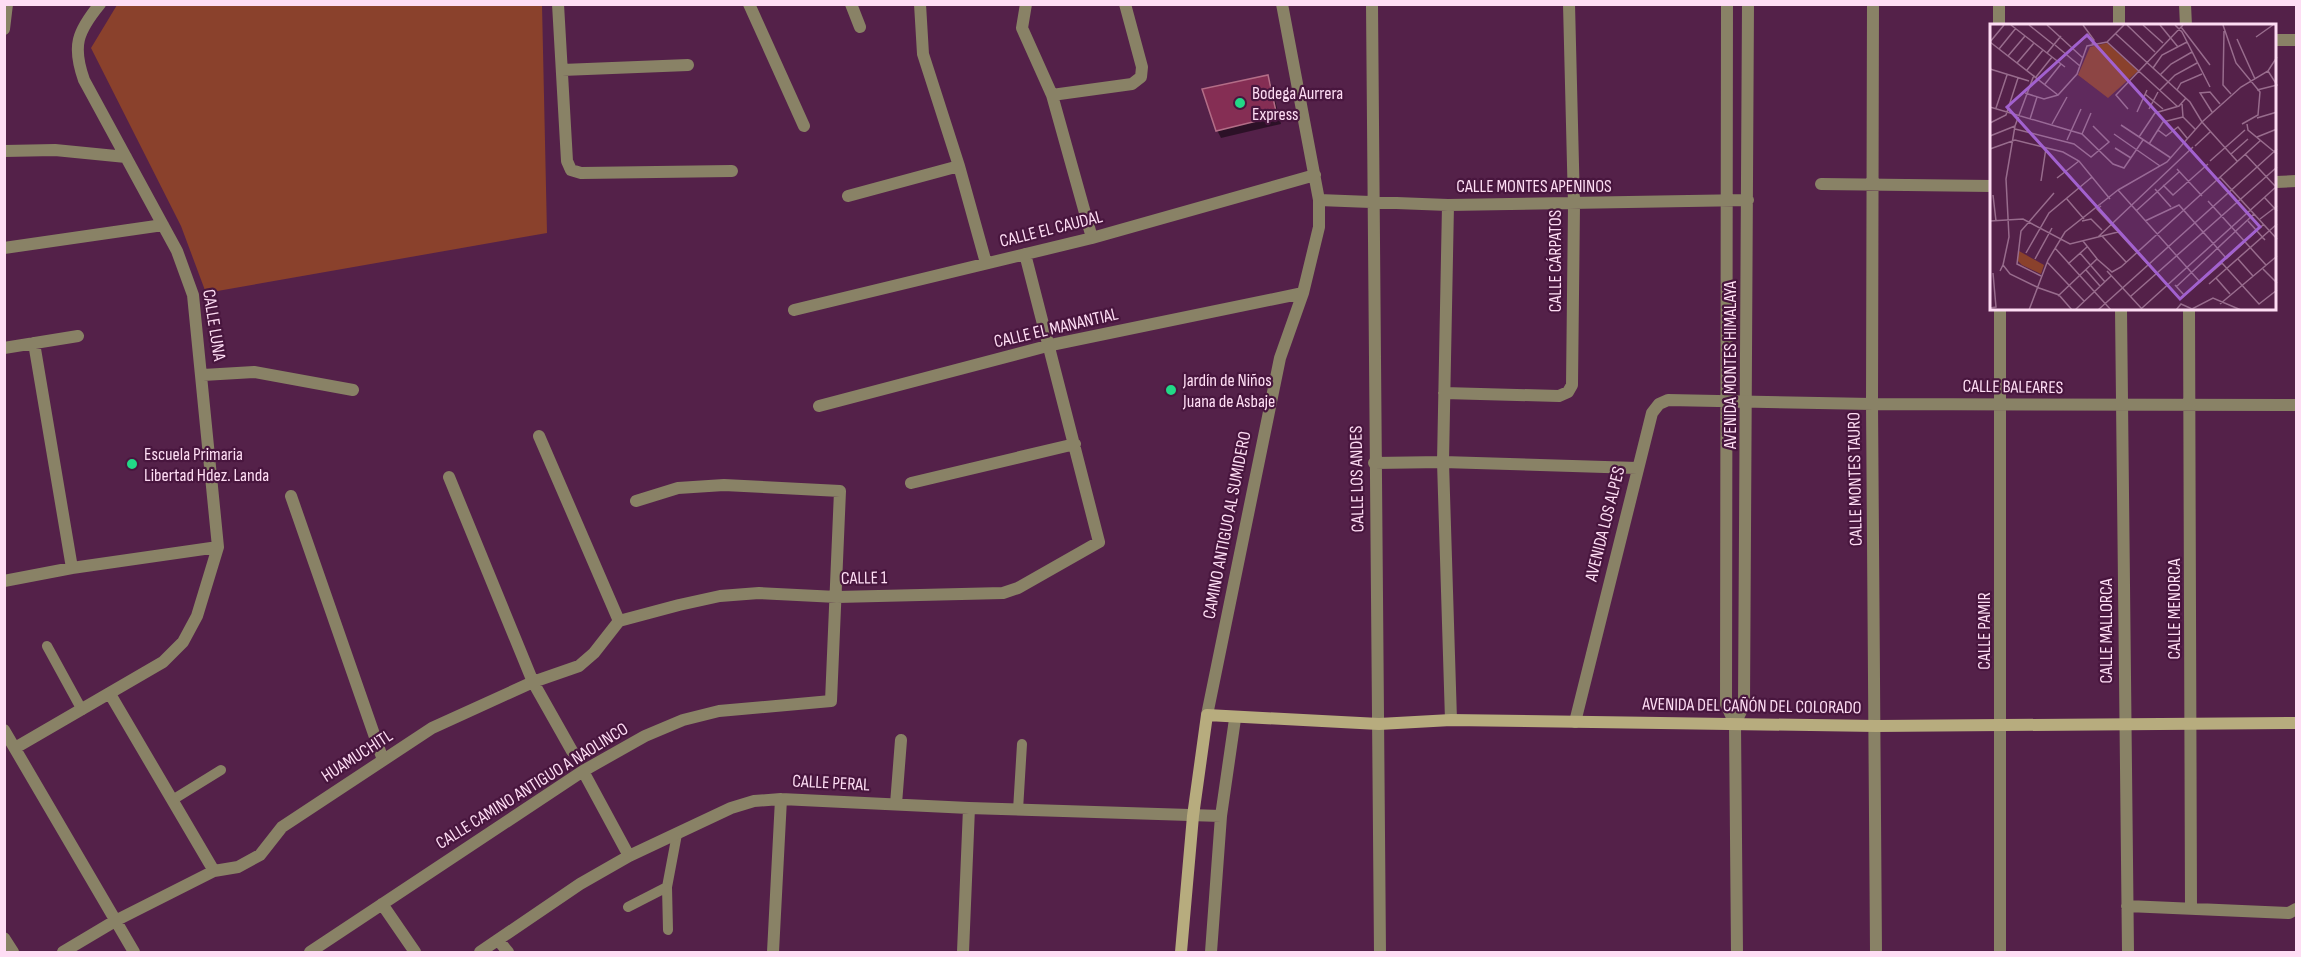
<svg xmlns="http://www.w3.org/2000/svg" width="2301" height="957" font-family="'Sofia Sans Condensed',sans-serif">
<style>
.green{fill:#8a412c}
.shadow{fill:#0007}
.building{fill:#852e54;stroke:#b36d87;stroke-width:1.5}
.lines{fill:none;stroke-linecap:round;stroke-linejoin:round}
.lane{stroke:#898266;stroke-width:10}
.street{stroke:#898266;stroke-width:12}
.secondary{stroke:#b7ac7e;stroke-width:12}
.poi-dot{fill:#22d887;stroke:#48163e;stroke-width:2}
.labels{text-anchor:middle;dominant-baseline:central;stroke-width:4.5;stroke-linejoin:round;paint-order:stroke}
.poi-label{font-size:18px;fill:#feddf4;stroke:#48163e;text-anchor:start}
.street-label{font-size:18px;fill:#feddf4;stroke:#48163e}
.inset-road{fill:none;stroke:#986c8d;stroke-width:1.5}
.view{fill:#a261cf;fill-opacity:0.15;stroke:#a261cf;stroke-width:3}
.inset-edge{fill:none;stroke:#feddf4;stroke-width:3}
</style>
<rect width="100%" height="100%" fill="#542149"/>
<path class="green" d="M 117,5 L 542,5 L 547,233 L 206,293 L 181,226 L 91,48 Z"/>
<path class="shadow" d="M 1267,76 L 1271,84 L 1281,124 L 1221,138 L 1217,130 Z"/>
<path class="building" d="M 1268,75 L 1277,116 L 1216,131 L 1202,89 Z"/>
<g class="lines">
<path class="lane" d="M 47,646 L 82,710
M 174,799 L 221,770
M 1018,810 L 1022,744
M 628,907 L 667,887
M 668,930 L 667,887 L 677,834"/>
<path class="street" d="M 558,4 L 567,161 L 571,170 L 581,173 L 732,171
M 749,4 L 804,126
M 851,4 L 860,27
M 920,4 L 923,54 L 959,166 L 986,263
M 1026,4 L 1022,28 L 1052,95 L 1092,238
M 1372,4 L 1380,952
M 1727,4 L 1726,704 L 1735,724 L 1737,952
M 1873,4 L 1872,404 L 1876,952
M 2185,4 L 2186,26
M 1999,26 L 1999,4
M 2119,26 L 2119,4
M 4,29 L 7,4
M 2276,40 L 2296,40
M 562,70 L 688,65
M 1052,95 L 1132,84 L 1141,77 L 1142,67 L 1125,4
M 4,151 L 55,150 L 126,157
M 2276,182 L 2296,181
M 1821,184 L 1992,186
M 848,196 L 959,166
M 1319,200 L 1448,205 L 1748,200
M 1448,205 L 1443,462 L 1451,720
M 4,248 L 163,225
M 2121,309 L 2128,952
M 2189,309 L 2191,909
M 794,310 L 1092,238 L 1315,175
M 34,343 L 72,568
M 4,348 L 78,336
M 203,375 L 254,372 L 353,390
M 1444,393 L 1559,396 L 1568,392 L 1572,385 L 1574,205 L 1569,4
M 819,406 L 1051,345 L 1303,293
M 539,436 L 619,621
M 1374,463 L 1443,462 L 1637,468
M 449,477 L 533,682 L 572,751
M 911,483 L 1075,444
M 291,496 L 383,760
M 4,581 L 72,568 L 218,547
M 619,621 L 679,605 L 720,596 L 759,593 L 837,597 L 1003,593 L 1018,588 L 1099,542 L 1025,254
M 110,694 L 214,871
M 1207,715 L 1280,358 L 1303,293 L 1319,227 L 1319,200 L 1282,4
M 1575,722 L 1652,413 L 1659,404 L 1668,400 L 1872,404 L 2296,405
M 1735,724 L 1744,705 L 1748,4
M 4,730 L 134,952
M 15,748 L 163,662 L 183,642 L 197,616 L 218,547 L 193,295 L 177,251 L 84,80 C 72,46 77,32 100,4
M 583,771 L 629,856
M 896,804 L 901,740
M 382,904 L 415,952
M 2127,906 L 2289,913 L 2296,909
M 4,938 L 13,952
M 498,940 L 508,952
M 63,952 L 115,921 L 214,871 L 238,867 L 260,855 L 282,827 L 432,728 L 533,682 L 579,666 L 594,653 L 619,621
M 310,952 L 583,771 L 645,736 L 683,720 L 719,711 L 831,701 L 840,491 L 724,485 L 678,488 L 636,501
M 480,952 L 580,884 L 629,856 L 731,808 L 754,801 L 781,799 L 969,808 L 1221,816
M 773,952 L 781,799
M 963,952 L 969,808
M 1211,952 L 1221,816 L 1235,719
M 2000,952 L 2000,309"/>
<path class="secondary" d="M 1181,952 L 1193,816 L 1207,715 L 1379,724 L 1451,720 L 1876,726 L 2296,723"/>
</g>
<g class="poi-dot">
<circle cx="1240" cy="103" r="6"/>
<circle cx="1171" cy="390" r="6"/>
<circle cx="132" cy="464" r="6"/>
</g>
<g class="labels">
<g class="poi-label">
<text x="1252" y="93">Bodega Aurrera<tspan x="1252" dy="21">Express</tspan></text>
<text x="1183" y="380">Jardín de Niños<tspan x="1183" dy="21">Juana de Asbaje</tspan></text>
<text x="144" y="454">Escuela Primaria<tspan x="144" dy="21">Libertad Hdez. Landa</tspan></text>
</g>
<g class="street-label">
<text x="1534" y="186">CALLE MONTES APENINOS</text>
<text transform="translate(1051 229) rotate(-14)">CALLE EL CAUDAL</text>
<text transform="translate(1555 261) rotate(-90)">CALLE CÁRPATOS</text>
<text transform="translate(214 325) rotate(81)">CALLE LUNA</text>
<text transform="translate(1056 328) rotate(-13)">CALLE EL MANANTIAL</text>
<text transform="translate(1730 365) rotate(-90)">AVENIDA MONTES HIMALAYA</text>
<text transform="translate(2013 387) rotate(1)">CALLE BALEARES</text>
<text transform="translate(1357 479) rotate(-91)">CALLE LOS ANDES</text>
<text transform="translate(1855 479) rotate(-91)">CALLE MONTES TAURO</text>
<text transform="translate(1605 524) rotate(-76)">AVENIDA LOS ALPES</text>
<text transform="translate(1227 525) rotate(-79)">CAMINO ANTIGUO AL SUMIDERO</text>
<text transform="translate(864 578) rotate(-1)">CALLE 1</text>
<text transform="translate(2174 609) rotate(-90)">CALLE MENORCA</text>
<text transform="translate(1984 631) rotate(-90)">CALLE PAMIR</text>
<text transform="translate(2106 631) rotate(-90)">CALLE MALLORCA</text>
<text transform="translate(1752 706) rotate(1)">AVENIDA DEL CAÑÓN DEL COLORADO</text>
<text transform="translate(357 756) rotate(-33)">HUAMUCHITL</text>
<text transform="translate(831 783) rotate(3)">CALLE PERAL</text>
<text transform="translate(532 786) rotate(-32)">CALLE CAMINO ANTIGUO A NAOLINCO</text>
</g>
</g>
<g transform="translate(1990 24)">
<rect width="286" height="286" fill="#542149"/>
<path d="M 117,19 L 148,47 L 118,74 L 88,51 L 100,23 ZM 29,227 L 54,241 L 51,250 L 32,241 L 27,236 Z" fill="#8a412c"/>
<path class="inset-road" d="M 14,1 L 0,18 L 68,71M 21,1 L 75,43M 39,1 L 64,21M 57,1 L 93,34M 93,1 L 104,16 L 102,20M 137,1 L 165,28M 153,1 L 173,19M 170,1 L 188,23M 185,1 L 192,8 L 220,63M 233,1 L 246,39 L 270,68 L 268,91 L 252,100M 191,3 L 220,41M 234,7 L 233,61 L 241,70M 126,10 L 200,78 L 212,98 L 247,137M 266,13 L 283,1M 247,15 L 265,55M 117,18 L 188,83M 117,18 L 134,1M 65,21 L 90,42M 84,22 L 100,10M 9,25 L 26,4M 57,29 L 71,12M 18,32 L 35,12M 27,39 L 44,19M 163,44 L 172,31 L 197,18M 0,45 L 39,57M 37,46 L 53,26M 170,51 L 181,40 L 202,28M 46,53 L 62,33M 55,60 L 71,40M 170,66 L 185,51 L 207,39M 187,66 L 191,59 L 212,50M 267,66 L 287,61 L 278,47M 35,69 L 54,75 L 68,71 L 87,50 L 97,22 L 117,18M 155,70 L 173,85M 192,80 L 193,93 L 205,105M 0,83 L 92,110 L 123,140 L 134,144 L 153,116M 6,84 L 17,51M 138,85 L 126,71 L 193,1M 159,85 L 168,68M 147,88 L 157,66M 222,88 L 210,69 L 220,68 L 230,80M 267,94 L 287,88M 40,95 L 47,73M 0,99 L 16,91 L 28,54M 62,100 L 77,73M 257,100 L 258,106 L 287,130M 131,101 L 181,134M 25,105 L 84,120 L 101,133 L 119,118 L 103,102M 168,106 L 176,112 L 188,103 L 197,114M 92,110 L 101,89M 124,110 L 170,142M 0,112 L 25,102M 149,113 L 165,89 L 189,82 L 196,74M 267,113 L 287,105M 77,116 L 91,85M 159,120 L 173,98 L 193,93M 205,122 L 220,108M 125,124 L 141,134M 0,125 L 25,116 L 73,128 L 89,137 L 120,175M 241,130 L 258,115M 255,130 L 286,163M 220,137 L 255,106M 187,145 L 212,172M 230,153 L 287,215M 67,154 L 89,137M 51,157 L 56,124M 173,161 L 183,171 L 218,140M 165,165 L 181,183M 128,166 L 177,138 L 212,98 L 251,63 L 278,47 L 287,33M 3,171 L 6,197M 274,173 L 287,187M 76,174 L 94,195M 218,177 L 276,241M 111,182 L 107,185 L 177,261M 146,187 L 189,148M 270,195 L 287,182M 0,197 L 33,195 L 80,220 L 128,208M 92,197 L 101,195 L 112,206M 155,197 L 189,181 L 237,235M 258,197 L 275,216M 112,212 L 136,238M 108,213 L 203,123M 93,217 L 108,236M 65,224 L 121,286M 36,229 L 59,189 L 102,153M 90,229 L 115,258M 45,235 L 62,204M 236,235 L 274,200M 248,235 L 263,252M 57,238 L 94,277M 78,240 L 97,223M 13,241 L 19,213 L 16,155 L 25,102 L 44,51M 273,245 L 287,259M 96,246 L 110,262M 10,247 L 13,241 L 20,250 L 49,264M 117,247 L 152,285M 51,252 L 27,240 L 31,207 L 64,169M 226,254 L 240,270M 219,260 L 287,200M 185,261 L 194,271 L 210,258M 186,263 L 264,190M 49,264 L 69,271 L 82,286M 68,272 L 107,235 L 122,248 L 131,243 L 271,116M 141,272 L 287,143M 230,280 L 287,232M 0,284 L 6,283 L 3,249M 152,284 L 287,162M 39,286 L 58,236 L 75,208 L 128,166 L 210,258 L 232,239 L 269,280 L 287,266M 85,286 L 121,252M 108,286 L 287,125M 186,286 L 191,280 L 202,285 L 223,274 L 251,286"/>
<path class="view" d="M 97,11 L 270,203 L 190,275 L 17,83 Z"/>
<rect width="286" height="286" class="inset-edge"/>
</g>
<rect width="2301" height="957" fill="none" stroke="#feddf4" stroke-width="12"/>
</svg>
